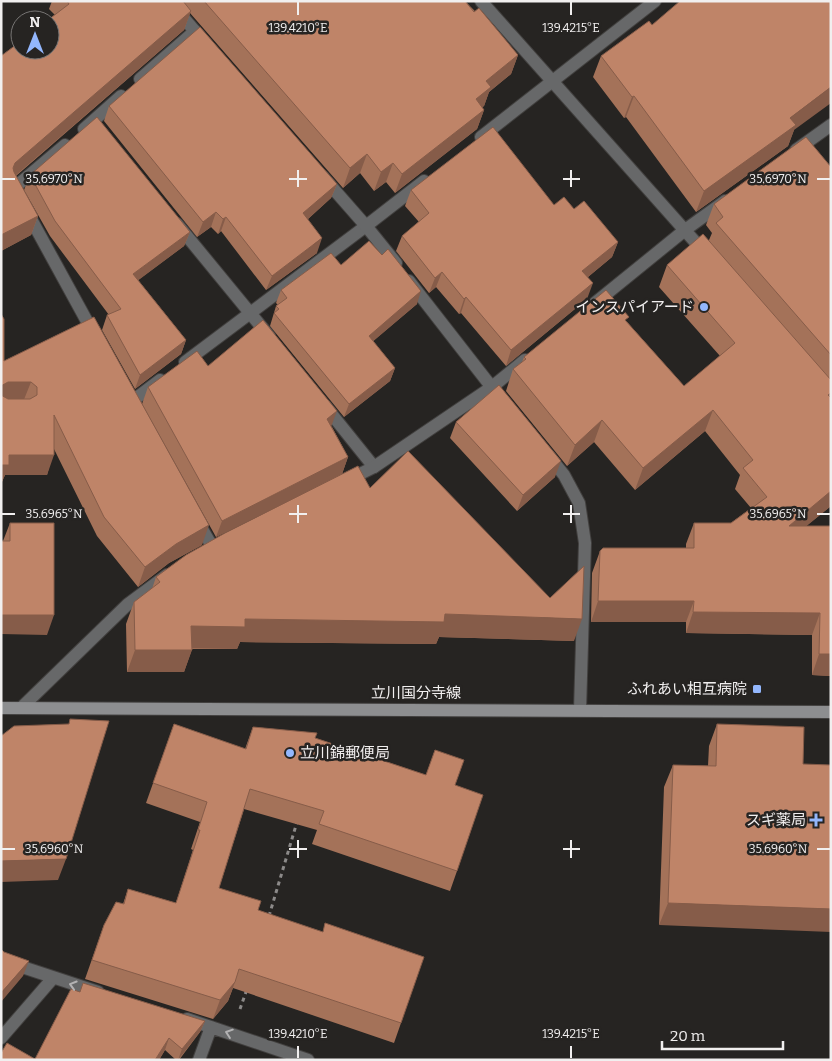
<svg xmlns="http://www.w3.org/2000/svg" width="832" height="1061" font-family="Bitter,'Noto Sans JP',serif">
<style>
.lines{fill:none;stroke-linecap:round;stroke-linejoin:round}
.service-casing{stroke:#42403f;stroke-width:14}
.minor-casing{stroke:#42403f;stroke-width:14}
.secondary-casing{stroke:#42403f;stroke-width:14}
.path{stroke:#8c8a89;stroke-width:3;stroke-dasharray:4 4;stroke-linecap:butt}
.service{stroke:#676869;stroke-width:12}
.minor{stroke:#676869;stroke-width:12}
.secondary{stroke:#8d8e90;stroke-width:12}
.wall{fill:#a47259}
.shaded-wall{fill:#865c49}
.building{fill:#bf8468;stroke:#865c49}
.oneway{stroke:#b3b2b3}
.ticks{fill:none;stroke:#f1efef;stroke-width:2}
.poi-dot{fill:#93b7fd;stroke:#262422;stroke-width:2}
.labels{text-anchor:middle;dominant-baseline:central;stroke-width:5;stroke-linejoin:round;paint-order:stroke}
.poi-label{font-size:15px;fill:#f1efef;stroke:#262422;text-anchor:end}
.street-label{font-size:15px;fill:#f1efef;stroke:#262422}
.ticks-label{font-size:12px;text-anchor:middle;fill:#f1efef;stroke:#262422;stroke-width:5;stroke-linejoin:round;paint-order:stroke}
</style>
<rect width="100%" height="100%" fill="#262422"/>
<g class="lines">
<g class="service-casing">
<path id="service" d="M 140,79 L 195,31
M 84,129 L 121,96
M 65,145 L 14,188 L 95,336
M 177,224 L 269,336
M 185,362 L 366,226
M 131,402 L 160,380
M 325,406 L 374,467
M 198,522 L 213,548
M 1,1038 L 53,978"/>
</g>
<g class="minor-casing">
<path id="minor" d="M 169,1 L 206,44
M 481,1 L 705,253
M 481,137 L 655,1
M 796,150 L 831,125
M 323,177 L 366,226 L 396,263
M 366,226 L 424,181
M 409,281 L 497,394
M 595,303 L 685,230 L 725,201
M 548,455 L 564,475 L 579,503 L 585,543 L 580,710
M 348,480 L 374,467 L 492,387 L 525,360
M 21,708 L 128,604 L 167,575
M 1,960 L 98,992
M 187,1019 L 308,1060
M 199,1060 L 211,1027"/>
</g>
<g class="secondary-casing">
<path id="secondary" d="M 1,708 L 831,712"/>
</g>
<path class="path" d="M 269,916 L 297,822
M 240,1009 L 247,989"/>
<use href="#service" class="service"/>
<use href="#minor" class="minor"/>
<use href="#secondary" class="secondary"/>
</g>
<path class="wall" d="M 52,1 L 465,1 L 518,55 L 511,74 L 489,92 L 484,106 L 482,107 L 484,110 L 477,129 L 395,193 L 386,182 L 374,191 L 360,173 L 343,188 L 190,13 L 184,30 L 16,176 L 38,216 L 31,235 L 1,251 L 1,56 L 55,15 L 49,9 Z
M 652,25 L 794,130 L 788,146 L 696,212 L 626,117 L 624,118 L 593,77 L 601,56 Z
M 109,106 L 337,184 L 331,198 L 308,219 L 317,253 L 266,290 L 221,231 L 218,234 L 211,227 L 197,237 L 104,121 Z
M 831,167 L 831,506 L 806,526 L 831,676 L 812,675 L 812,635 L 686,633 L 686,622 L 591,622 L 592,573 L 600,551 L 686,548 L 686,544 L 694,523 L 731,523 L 751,508 L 735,489 L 740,475 L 705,431 L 635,490 L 594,442 L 567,466 L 506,391 L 513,369 L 522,362 L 524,357 L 627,322 L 684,386 L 720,356 L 659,287 L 667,265 L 709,240 L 712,233 L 706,225 L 714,204 Z
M 30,175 L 190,232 L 184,246 L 138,280 L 186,340 L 181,354 L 135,389 L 102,330 L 107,315 L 109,315 L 50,236 L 24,190 Z
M 411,190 L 554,205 L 574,209 L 618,242 L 612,257 L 588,277 L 587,299 L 506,366 L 461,313 L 459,314 L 436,287 L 429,293 L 396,251 L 402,236 L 419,222 L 405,206 Z
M 341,265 L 417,304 L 373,341 L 395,368 L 390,381 L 344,417 L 270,326 L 276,306 L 278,305 L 276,303 L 281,290 Z
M 94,317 L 202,545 L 169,563 L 138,587 L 97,536 L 54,449 L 47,475 L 5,475 L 1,484 L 4,361 Z
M 148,387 L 332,427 L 348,457 L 342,474 L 216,537 L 142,404 Z
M 456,422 L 555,477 L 517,511 L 450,438 Z
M 370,488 L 574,641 L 439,637 L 436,644 L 240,642 L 237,649 L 192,649 L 184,672 L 127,672 L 126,624 L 134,602 L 152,589 L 156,577 Z
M 10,523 L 47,635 L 3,541 Z
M 174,724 L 245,749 L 253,727 L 315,738 L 426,775 L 435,750 L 455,785 L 457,871 L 450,891 L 312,844 L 317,830 L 244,809 L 219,888 L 258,910 L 401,1023 L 394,1043 L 233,988 L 228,1001 L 213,1019 L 85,979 L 104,925 L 123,904 L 128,889 L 176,903 L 193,850 L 191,849 L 200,822 L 146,803 Z
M 717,724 L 803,764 L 659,925 L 664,787 L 673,765 L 708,766 L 709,746 Z
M 80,992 L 205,1021 L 200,1032 L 179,1060 L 176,1060 L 165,1050 L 159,1060 L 1,1060 L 35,1059 Z"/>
<path class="shaded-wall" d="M 191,11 L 184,30 L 8,182 L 15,163 Z
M 518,55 L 511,74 L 489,92 L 484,106 L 469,118 L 476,99 L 486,81 Z
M 831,87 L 831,103 L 794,130 L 788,146 L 696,212 L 704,191 L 790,118 Z
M 634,96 L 626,117 L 624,118 L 632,97 Z
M 484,110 L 477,129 L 395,193 L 402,174 Z
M 367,154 L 360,173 L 343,188 L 350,168 Z
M 393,163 L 386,182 L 374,191 L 381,172 Z
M 337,184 L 331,198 L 298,228 L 303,213 Z
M 216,212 L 211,227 L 197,237 L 203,222 Z
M 38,216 L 31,235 L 1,251 L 1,235 Z
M 226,217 L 221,231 L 218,234 L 223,219 Z
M 190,232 L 184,246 L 128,288 L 133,274 Z
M 322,238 L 317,253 L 266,290 L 272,276 Z
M 618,242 L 612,257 L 577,286 L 582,271 Z
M 442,272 L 436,287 L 429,293 L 435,278 Z
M 593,283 L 587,299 L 506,366 L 511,350 Z
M 421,291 L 417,304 L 364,349 L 369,336 Z
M 466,297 L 461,313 L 459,314 L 464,299 Z
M 186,340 L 181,354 L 135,389 L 140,375 Z
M 395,368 L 390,381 L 344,417 L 349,404 Z
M 8,382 L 31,382 L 23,402 L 1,402 L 1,386 Z
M 713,410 L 705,431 L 635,490 L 643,468 Z
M 337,411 L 331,427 L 327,419 Z
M 602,420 L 594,442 L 567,466 L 575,445 Z
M 9,455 L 54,455 L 47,475 L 5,475 L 1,484 L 1,465 Z
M 348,457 L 342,474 L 216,537 L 222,521 Z
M 561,461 L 555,477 L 517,511 L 523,495 Z
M 831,491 L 831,506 L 781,547 L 789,526 Z
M 209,525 L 202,545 L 169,563 L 138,587 L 145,567 L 176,544 Z
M 598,601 L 694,601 L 686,622 L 591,622 Z
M 693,612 L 820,613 L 812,635 L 686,633 Z
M 445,614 L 582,619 L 574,641 L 439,637 L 436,644 L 240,642 L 237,649 L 183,648 L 191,626 L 245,619 Z
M 1,615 L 54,615 L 47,635 L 1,634 Z
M 135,650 L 192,650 L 184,672 L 127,672 Z
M 819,654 L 831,654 L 831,676 L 812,675 Z
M 66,859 L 58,880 L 1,882 L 1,861 Z
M 668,903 L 831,909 L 831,932 L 659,925 Z
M 29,961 L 23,976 L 1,1002 L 1,993 Z
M 235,982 L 228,1001 L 213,1019 L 220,1000 Z
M 205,1021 L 200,1032 L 178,1060 L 182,1049 Z
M 169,1038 L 165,1050 L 159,1060 L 155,1060 Z"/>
<path class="building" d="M 67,1 L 183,1 L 191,11 L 15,163 L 13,168 L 14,172 L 38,216 L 1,235 L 1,56 L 20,42 L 20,50 L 50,50 L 50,20 L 48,20 L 69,4 Z
M 204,1 L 465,1 L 474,12 L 479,8 L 518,55 L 486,81 L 491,87 L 476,99 L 484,110 L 402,174 L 393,163 L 381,172 L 367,154 L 350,168 Z
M 680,1 L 831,1 L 831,87 L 790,118 L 796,125 L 704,191 L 634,96 L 632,97 L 601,56 L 649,21 L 652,25 Z
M 200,27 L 337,184 L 303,213 L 322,238 L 272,276 L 226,217 L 223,219 L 216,212 L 203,222 L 109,106 Z
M 97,117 L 190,232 L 133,274 L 186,340 L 140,375 L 107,315 L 121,309 L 55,221 L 30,175 Z
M 493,127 L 554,205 L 564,197 L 574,209 L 584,201 L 618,242 L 582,271 L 593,283 L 511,350 L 466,297 L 464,299 L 442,272 L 435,278 L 402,236 L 429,213 L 411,190 Z
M 806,137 L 831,167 L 831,355 L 716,223 L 723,217 L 714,204 Z
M 703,234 L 831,380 L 831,393 L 828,395 L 831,398 L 831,491 L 789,526 L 831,526 L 831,654 L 819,654 L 820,613 L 693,612 L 694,601 L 598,601 L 600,551 L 603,548 L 694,548 L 694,523 L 731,523 L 767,497 L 743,468 L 753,460 L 713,410 L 643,468 L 602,420 L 575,445 L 513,369 L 526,359 L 524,357 L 606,290 L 629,317 L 625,320 L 684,386 L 735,343 L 667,265 Z
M 369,241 L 382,255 L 388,249 L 421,291 L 369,336 L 395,368 L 349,404 L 274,313 L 279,309 L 276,306 L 287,298 L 281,290 L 331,253 L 341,265 Z
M 1,314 L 4,319 L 4,361 L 94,317 L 209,525 L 176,544 L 145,567 L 104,517 L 54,415 L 54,455 L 9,455 L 9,465 L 1,465 L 1,395 L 8,399 L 30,399 L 37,395 L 37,387 L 31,382 L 8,382 L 1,386 Z
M 263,320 L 337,411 L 327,419 L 348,457 L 222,521 L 148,387 L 197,351 L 208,366 Z
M 499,385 L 561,461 L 523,495 L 456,422 Z
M 408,451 L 550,598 L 584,566 L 582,619 L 445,614 L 444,622 L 245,619 L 245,627 L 191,626 L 192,650 L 135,650 L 134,602 L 160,582 L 156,577 L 186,555 L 225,533 L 358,466 L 370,488 Z
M 10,523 L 54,523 L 54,615 L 1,615 L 1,541 L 10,541 Z
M 70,719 L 109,721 L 66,859 L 1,861 L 1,736 L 14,726 L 69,724 Z
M 174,724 L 246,749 L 253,727 L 317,733 L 315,738 L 426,775 L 435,750 L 464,760 L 455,785 L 483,795 L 457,871 L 319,824 L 324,811 L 250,789 L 219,888 L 261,901 L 258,910 L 323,932 L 325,923 L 424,957 L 401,1023 L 239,969 L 235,982 L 220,1000 L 92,960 L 104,925 L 116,902 L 124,904 L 128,889 L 176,903 L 200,830 L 198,830 L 207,802 L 153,783 Z
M 717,724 L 804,727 L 803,764 L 831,765 L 831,909 L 668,903 L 673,765 L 716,766 Z
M 1,949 L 4,952 L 29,961 L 1,993 Z
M 83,983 L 205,1021 L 182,1049 L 169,1038 L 155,1060 L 1,1060 L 1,1053 L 7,1043 L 35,1059 L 71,989 L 80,992 Z"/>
<defs><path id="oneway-chevron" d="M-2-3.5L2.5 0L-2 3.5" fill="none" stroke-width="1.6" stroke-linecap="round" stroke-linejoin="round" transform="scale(1.25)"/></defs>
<g class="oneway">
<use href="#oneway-chevron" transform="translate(73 985) rotate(-163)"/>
<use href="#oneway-chevron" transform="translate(229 1033) rotate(-161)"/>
</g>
<path class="ticks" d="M 298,2 L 298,15M 571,2 L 571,15M 298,170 L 298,187M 571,170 L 571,187M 2,179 L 15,179M 289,179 L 307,179M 563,179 L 580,179M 817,179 L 830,179M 298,505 L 298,523M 571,505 L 571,523M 2,514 L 15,514M 289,514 L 307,514M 563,514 L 580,514M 817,514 L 830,514M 298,840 L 298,858M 571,840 L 571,858M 2,849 L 15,849M 289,849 L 307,849M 563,849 L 580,849M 817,849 L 830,849M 298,1046 L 298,1058M 571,1046 L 571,1058"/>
<g class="poi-dot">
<circle cx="704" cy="307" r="5"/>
<rect x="752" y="684" width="10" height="10" rx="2.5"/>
<circle cx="290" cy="753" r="5"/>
<path d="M813.5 812.5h5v5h5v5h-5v5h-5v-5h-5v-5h5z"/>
</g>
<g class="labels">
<g class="poi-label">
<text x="694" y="307">インスパイアード</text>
<text x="747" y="689">ふれあい相互病院</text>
<text x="300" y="753" text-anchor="start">立川錦郵便局</text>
<text x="806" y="820">スギ薬局</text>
</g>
<g class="street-label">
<text x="416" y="693">立川国分寺線</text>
</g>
</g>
<g class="ticks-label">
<text x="298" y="32">139.4210°E</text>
<text x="571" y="32">139.4215°E</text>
<text x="54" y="183">35.6970°N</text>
<text x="778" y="183">35.6970°N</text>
<text x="54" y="518">35.6965°N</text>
<text x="778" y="518">35.6965°N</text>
<text x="54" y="853">35.6960°N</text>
<text x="778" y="853">35.6960°N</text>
<text x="298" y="1038">139.4210°E</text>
<text x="571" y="1038">139.4215°E</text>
</g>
<rect width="832" height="1061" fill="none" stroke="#f1efef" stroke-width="5"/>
<g transform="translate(35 35)"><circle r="24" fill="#262422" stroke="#777574"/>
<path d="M0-4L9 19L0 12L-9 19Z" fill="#93b7fd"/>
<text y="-8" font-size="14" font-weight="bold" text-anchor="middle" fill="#f1efef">N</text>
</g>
<path d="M662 1041v8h121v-8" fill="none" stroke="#f1efef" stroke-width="2.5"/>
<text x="670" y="1041" font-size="15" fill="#f1efef" stroke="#262422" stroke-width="4" paint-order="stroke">20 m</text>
</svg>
